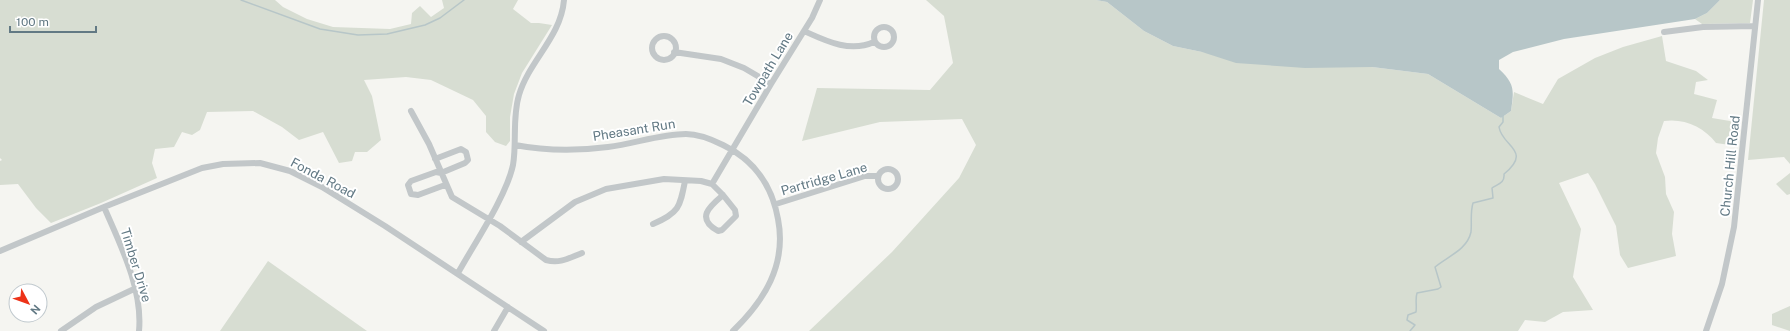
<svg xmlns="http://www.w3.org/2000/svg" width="1790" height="331" font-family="'Public Sans',sans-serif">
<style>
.green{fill:#d7ddd2}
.water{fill:#b7c6c8}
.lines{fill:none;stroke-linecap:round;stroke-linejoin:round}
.stream{stroke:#b7c6c8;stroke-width:1.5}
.minor{stroke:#c2c7c9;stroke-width:6}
.labels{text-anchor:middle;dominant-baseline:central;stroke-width:4;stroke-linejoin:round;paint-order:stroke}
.street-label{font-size:13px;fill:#627984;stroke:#fff}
</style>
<rect width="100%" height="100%" fill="#f5f5f1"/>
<path class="green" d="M 0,0 L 275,0 L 283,7 L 307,19 L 333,27 L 390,29 L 411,24 L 412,13 L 420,6 L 431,17 L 444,8 L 442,0 L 518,0 L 513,9 L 531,23 L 539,23 L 552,25 L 522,73 L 514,94 L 510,117 L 510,141 L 506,146 L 495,142 L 486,132 L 486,116 L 473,100 L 431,80 L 406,77 L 364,80 L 372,96 L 381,140 L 367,152 L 355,152 L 352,161 L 339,163 L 323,132 L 299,140 L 282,127 L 253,111 L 207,112 L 200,130 L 192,135 L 182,132 L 174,147 L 155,149 L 152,163 L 157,178 L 101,203 L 51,223 L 36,208 L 18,184 L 0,185 L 0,161 L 2,160 L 0,158 Z
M 926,0 L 1096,0 L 1107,2 L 1144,31 L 1173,46 L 1202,52 L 1372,67 L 1428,74 L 1501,118 L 1511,111 L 1514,92 L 1543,104 L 1558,79 L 1595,58 L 1623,47 L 1662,36 L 1666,61 L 1696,71 L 1708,80 L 1696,82 L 1694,94 L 1717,100 L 1712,118 L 1736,122 L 1737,146 L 1716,143 C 1704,127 1684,118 1664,121 L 1658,138 L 1656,153 L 1665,177 L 1666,194 L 1674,212 L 1672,234 L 1676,256 L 1628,268 L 1620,255 L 1616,226 L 1595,184 L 1588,173 L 1559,183 L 1581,229 L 1573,277 L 1593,310 L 1563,312 L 1545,322 L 1525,320 L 1518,331 L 809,331 L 892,252 L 959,178 L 976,145 L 962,119 L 880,122 L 802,141 L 817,88 L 930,90 L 953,63 L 944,16 Z
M 1720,0 L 1753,0 L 1750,23 L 1702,24 L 1695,19 L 1707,13 Z
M 1764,0 L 1790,0 L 1790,164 L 1784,157 L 1748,160 Z
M 1790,173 L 1790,194 L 1787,195 L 1776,184 Z
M 268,261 L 367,331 L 220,331 Z
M 1790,306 L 1790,331 L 1772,325 L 1772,314 Z"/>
<path class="water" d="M 1096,0 L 1720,0 L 1707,13 L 1695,19 L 1564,39 L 1513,52 L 1499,60 L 1499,69 C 1515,84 1514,90 1511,111 L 1501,118 L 1428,74 L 1372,67 L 1305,68 L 1236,63 L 1202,52 L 1173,46 L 1144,31 L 1107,2 Z"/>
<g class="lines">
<path class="stream" d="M 241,0 L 320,29 L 358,35 L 387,34 L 425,25 L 440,18 L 464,0
M 1410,331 L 1415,325 L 1407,320 L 1408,315 L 1416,312 C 1417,305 1415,299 1417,293 L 1438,289 L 1441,287 L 1435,267 C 1448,256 1467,250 1471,232 C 1472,222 1470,213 1473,203 L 1493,198 L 1492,188 C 1498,184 1505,183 1504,174 C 1533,150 1502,147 1499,127 L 1503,122 L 1503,115"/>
<path class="minor" d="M874 37a10 10 0 1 1 20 0a10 10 0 1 1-20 0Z
M 804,31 C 826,41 850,53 874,42
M 1664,32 L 1703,27 L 1754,26
M652 48a12 12 0 1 1 24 0a12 12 0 1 1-24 0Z
M 674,52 L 721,59 L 744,68 L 771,84
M 411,111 L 429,144 L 452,197 L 500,226 L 546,260 C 560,264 569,258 582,253
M 515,145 C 546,151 577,151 608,147 C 634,144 660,134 686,134 C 699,134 711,139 723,145 C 754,160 772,185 778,219 C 787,265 764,301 733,331
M 435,159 L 461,149 L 466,152 L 468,160 L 465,163 L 441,173 L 436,172 L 411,181 L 408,185 L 411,194 L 418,195 L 445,185
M878 179a10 10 0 1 1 20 0a10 10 0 1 1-20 0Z
M 712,184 L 771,84 L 812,18 L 820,0
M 723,195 L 735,210 L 736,216 L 722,230 L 718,231 C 695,218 710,206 723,195 Z
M 776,204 L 865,176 L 878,176
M 104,207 C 120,244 143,289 139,331
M 653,224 C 679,213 680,207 685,181
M 521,242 L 575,202 L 606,189 L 664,179 L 701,181 L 712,184 L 723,195
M 0,251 L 104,207 L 202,168 L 223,164 L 260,163 L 290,171 L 322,187 L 385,226 L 544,331
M 458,273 C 474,244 506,197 513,165 C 517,142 512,118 519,95 C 529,61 561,37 564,0
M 61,331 L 96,307 L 134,289
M 494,331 L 508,307
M 1706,331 L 1722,284 L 1734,227 L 1758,0"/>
</g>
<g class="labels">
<g class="street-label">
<text transform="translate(768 69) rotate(-59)">Towpath Lane</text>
<text transform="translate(634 130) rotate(-9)">Pheasant Run</text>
<text transform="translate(1730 166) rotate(-84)">Church Hill Road</text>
<text transform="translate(323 178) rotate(28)">Fonda Road</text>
<text transform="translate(824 179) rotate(-16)">Partridge Lane</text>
<text transform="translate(136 265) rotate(73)">Timber Drive</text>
</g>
</g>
<g transform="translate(28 303) rotate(131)"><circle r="19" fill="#ffffff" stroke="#c0c9ce"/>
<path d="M0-3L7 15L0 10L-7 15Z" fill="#ed3218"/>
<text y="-6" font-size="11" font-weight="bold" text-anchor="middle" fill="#627984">N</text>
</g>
<path d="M10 26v6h86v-6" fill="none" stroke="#627984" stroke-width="2"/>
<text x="16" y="26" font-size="12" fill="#627984" stroke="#ffffff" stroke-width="3" paint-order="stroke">100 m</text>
</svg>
